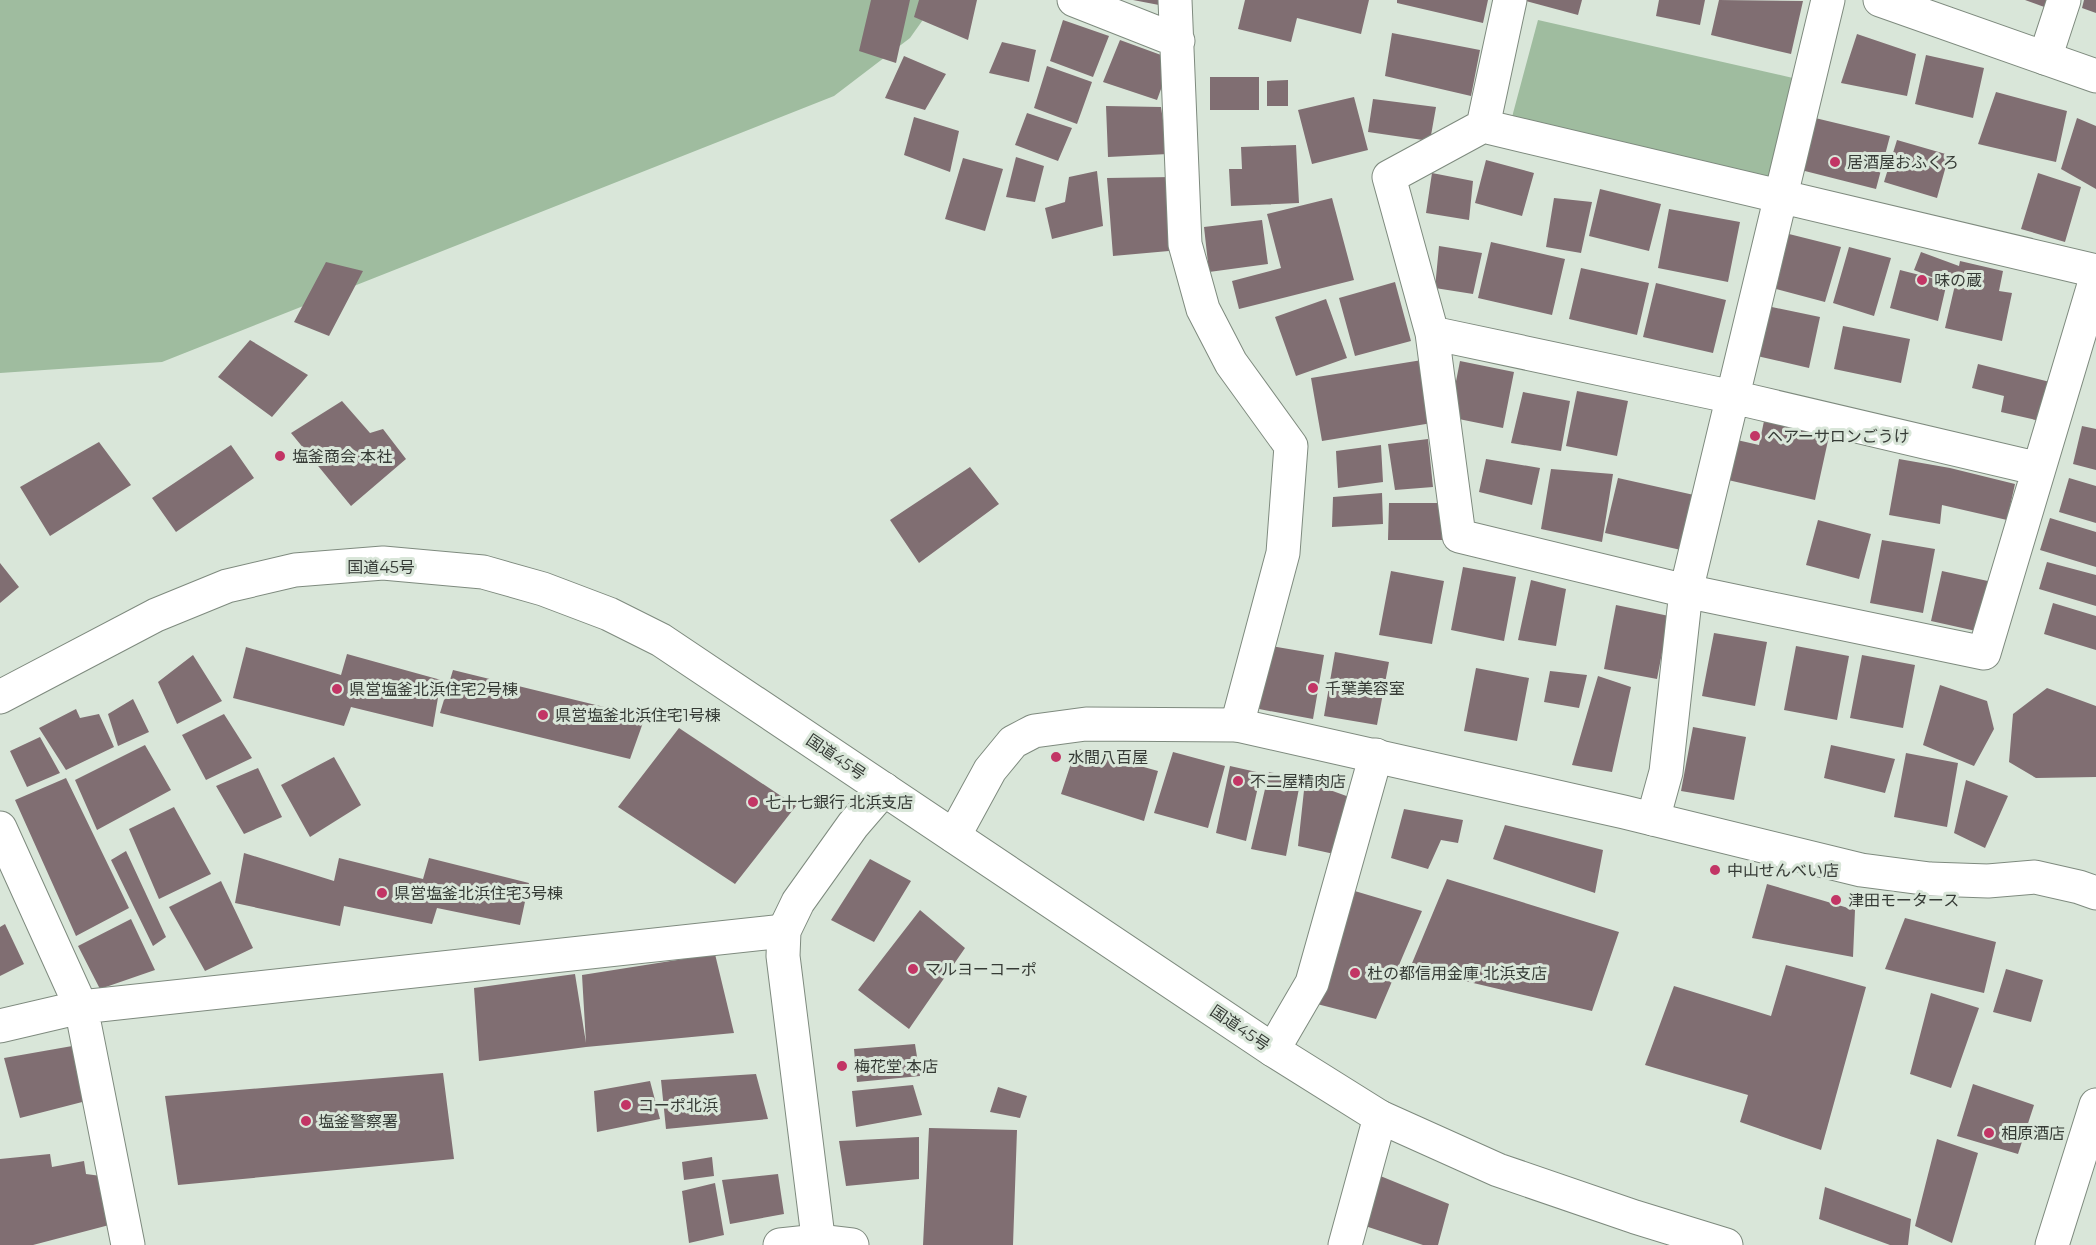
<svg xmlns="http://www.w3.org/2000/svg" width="2096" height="1245" font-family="Montserrat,'Noto Sans JP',sans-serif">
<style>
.green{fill:#9fbc9f}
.building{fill:#806e72}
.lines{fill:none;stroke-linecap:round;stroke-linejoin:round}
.minor-casing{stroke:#7e8a7e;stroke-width:35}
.tertiary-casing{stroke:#7e8a7e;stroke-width:35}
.trunk-casing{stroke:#7e8a7e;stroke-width:35}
.minor{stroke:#fff;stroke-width:33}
.tertiary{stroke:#fff;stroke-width:33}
.trunk{stroke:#fff;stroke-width:33}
.poi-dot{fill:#c23565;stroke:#d9e6d9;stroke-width:2}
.labels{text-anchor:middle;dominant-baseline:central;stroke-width:6;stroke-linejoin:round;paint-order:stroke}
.poi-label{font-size:16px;fill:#363b36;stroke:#d9e6d9;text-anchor:start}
.street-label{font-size:16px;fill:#363b36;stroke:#d9e6d9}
</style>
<rect width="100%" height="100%" fill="#d9e6d9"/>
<path class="green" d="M 0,0 L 937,0 L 910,38 L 834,96 L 162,362 L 0,373 Z
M 1538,20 L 1793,78 L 1765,193 L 1508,132 Z"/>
<path class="building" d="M 871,0 L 910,0 L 896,63 L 859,51 Z
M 919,0 L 977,0 L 968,40 L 914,17 Z
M 1133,0 L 1160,0 L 1159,5 Z
M 1245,0 L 1369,0 L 1361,34 L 1297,18 L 1291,42 L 1238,29 Z
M 1397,0 L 1488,0 L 1483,23 L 1397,3 Z
M 1522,0 L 1582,0 L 1578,15 Z
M 1659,0 L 1705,0 L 1700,25 L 1656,16 Z
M 1719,0 L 1803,1 L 1791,54 L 1711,35 Z
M 2025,0 L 2050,0 L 2047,8 Z
M 2084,0 L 2096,0 L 2096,13 L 2082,8 Z
M 1063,20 L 1109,36 L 1093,77 L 1050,61 Z
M 1392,33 L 1480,50 L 1471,96 L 1385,76 Z
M 1857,34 L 1916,54 L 1907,96 L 1841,83 Z
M 1120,40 L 1172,59 L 1157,100 L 1103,82 Z
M 1002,42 L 1036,50 L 1029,82 L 989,73 Z
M 1926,55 L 1984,68 L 1973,118 L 1915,104 Z
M 904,56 L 946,74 L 925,110 L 885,98 Z
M 1047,66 L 1092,82 L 1077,124 L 1034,108 Z
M 1210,77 L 1259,77 L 1259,110 L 1210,110 Z
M 1288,80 L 1288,106 L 1267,106 L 1267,81 Z
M 1996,92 L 2067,111 L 2056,162 L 1978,144 Z
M 1354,97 L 1368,150 L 1312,164 L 1298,110 Z
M 1373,99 L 1436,107 L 1430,141 L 1368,132 Z
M 1106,106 L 1161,107 L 1168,154 L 1108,157 Z
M 1027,113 L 1072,128 L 1058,161 L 1015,145 Z
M 914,117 L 959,131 L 950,172 L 904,155 Z
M 1811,117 L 1890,136 L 1876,189 L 1797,169 Z
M 2077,118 L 2096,126 L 2096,189 L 2061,169 Z
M 1897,140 L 1949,155 L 1937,198 L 1884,182 Z
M 1296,145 L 1299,203 L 1231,206 L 1229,169 L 1242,169 L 1241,147 Z
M 1016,157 L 1044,166 L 1035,202 L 1006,197 Z
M 963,158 L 1003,169 L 985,231 L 945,219 Z
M 1486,160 L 1534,173 L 1522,216 L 1475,203 Z
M 1097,171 L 1103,226 L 1052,239 L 1045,208 L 1065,202 L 1069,177 Z
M 1432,173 L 1473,181 L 1469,220 L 1426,213 Z
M 2038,173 L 2081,187 L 2065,242 L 2021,229 Z
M 1173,177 L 1180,250 L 1113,256 L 1107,178 Z
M 1600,189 L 1661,204 L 1649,251 L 1589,236 Z
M 1332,198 L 1354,280 L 1239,309 L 1232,281 L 1281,268 L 1267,214 Z
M 1554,198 L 1592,202 L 1581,253 L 1546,247 Z
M 1669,209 L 1740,222 L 1728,282 L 1658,268 Z
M 1262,220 L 1268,264 L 1209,272 L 1204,227 Z
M 1789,234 L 1841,247 L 1825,302 L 1776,289 Z
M 1491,242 L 1565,259 L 1552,315 L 1478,298 Z
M 1439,246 L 1482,253 L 1473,294 L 1435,288 Z
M 1849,247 L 1891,258 L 1874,316 L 1833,303 Z
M 1921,252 L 1959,266 L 1960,261 L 2003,271 L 1999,291 L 2012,293 L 2002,341 L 1945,328 L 1955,285 L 1947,282 L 1938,321 L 1890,308 L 1900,270 L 1939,280 L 1914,270 Z
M 326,262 L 363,271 L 329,336 L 294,322 Z
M 1581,268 L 1649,283 L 1637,335 L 1569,319 Z
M 1395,282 L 1411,341 L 1355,356 L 1339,298 Z
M 1656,283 L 1726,300 L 1713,353 L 1643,337 Z
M 1326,299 L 1347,358 L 1296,376 L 1275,317 Z
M 1767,306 L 1820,317 L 1809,368 L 1757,356 Z
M 1843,326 L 1910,339 L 1901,383 L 1834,369 Z
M 250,340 L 308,375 L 272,417 L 218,377 Z
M 1422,360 L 1432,423 L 1322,441 L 1311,378 Z
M 1460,361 L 1514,372 L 1503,428 L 1449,417 Z
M 1978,364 L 2050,382 L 2040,421 L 2001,412 L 2004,396 L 1972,388 Z
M 1577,391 L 1628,401 L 1617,456 L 1566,446 Z
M 1523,392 L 1570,401 L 1561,451 L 1511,443 Z
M 342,401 L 370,433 L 383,429 L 406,459 L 351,506 L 291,433 Z
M 1764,421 L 1829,436 L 1815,500 L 1728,480 L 1737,440 L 1759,445 Z
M 2082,426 L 2096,429 L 2096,470 L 2073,464 Z
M 1428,439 L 1433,487 L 1395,490 L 1388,444 Z
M 99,442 L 131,485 L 50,536 L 20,487 Z
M 231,445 L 254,478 L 176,532 L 152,498 Z
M 1381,445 L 1383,482 L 1338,488 L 1336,451 Z
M 1486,459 L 1540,468 L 1532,505 L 1479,492 Z
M 1899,459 L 1950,468 L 2015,484 L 2007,520 L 1942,505 L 1940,524 L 1889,515 Z
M 970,467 L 999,504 L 919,563 L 890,520 Z
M 1551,469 L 1613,474 L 1602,542 L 1541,529 Z
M 1618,478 L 1694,495 L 1681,550 L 1605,533 Z
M 2069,478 L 2096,486 L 2096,523 L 2059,512 Z
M 1382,493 L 1383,524 L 1332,527 L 1333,497 Z
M 1389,503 L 1441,503 L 1442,540 L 1388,540 Z
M 2050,518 L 2096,532 L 2096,567 L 2040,550 Z
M 1818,520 L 1871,534 L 1859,579 L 1806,565 Z
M 1882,540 L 1935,549 L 1923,613 L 1870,603 Z
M 2047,562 L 2096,575 L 2096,606 L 2039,589 Z
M 0,563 L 19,587 L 0,603 Z
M 1463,567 L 1516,577 L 1504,641 L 1451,630 Z
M 1391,571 L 1444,581 L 1432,644 L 1379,635 Z
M 1942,571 L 1997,583 L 1976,631 L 1931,621 Z
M 1531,580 L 1566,589 L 1556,646 L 1518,640 Z
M 2053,603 L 2096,616 L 2096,650 L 2044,634 Z
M 1616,605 L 1669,616 L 1657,679 L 1604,669 Z
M 1714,633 L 1767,642 L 1755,706 L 1702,696 Z
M 1271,646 L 1324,655 L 1313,719 L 1259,709 Z
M 1796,646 L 1849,656 L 1837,720 L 1784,710 Z
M 246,647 L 341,675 L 347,654 L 441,680 L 433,727 L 351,707 L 344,726 L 233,698 Z
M 1335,652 L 1389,662 L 1377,725 L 1324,716 Z
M 193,655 L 222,701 L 177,724 L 158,682 Z
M 1862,655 L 1915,665 L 1903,728 L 1850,718 Z
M 1476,668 L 1529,678 L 1517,741 L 1464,731 Z
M 453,670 L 645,717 L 630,759 L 440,713 Z
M 1550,671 L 1587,675 L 1579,708 L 1544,702 Z
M 1598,676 L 1631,687 L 1612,772 L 1572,765 Z
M 1940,685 L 1987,701 L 1994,729 L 1974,766 L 1923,745 Z
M 2047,688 L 2096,706 L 2096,777 L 2036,778 L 2009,762 L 2013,714 Z
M 133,699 L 149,732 L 118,746 L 108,714 Z
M 76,709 L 80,718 L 99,714 L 114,747 L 66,770 L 39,728 Z
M 224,714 L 252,758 L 206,780 L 182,735 Z
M 1693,727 L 1746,737 L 1734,800 L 1681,791 Z
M 679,728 L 796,806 L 735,884 L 618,807 Z
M 40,737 L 60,773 L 27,787 L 10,751 Z
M 145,745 L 171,790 L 97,830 L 75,780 Z
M 1831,745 L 1895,759 L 1885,793 L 1824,778 Z
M 1076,748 L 1158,771 L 1144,821 L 1061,794 Z
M 1173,752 L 1225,766 L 1208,828 L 1154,813 Z
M 1906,753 L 1958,763 L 1947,827 L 1894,817 Z
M 334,757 L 361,805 L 310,837 L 281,785 Z
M 1230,766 L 1261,773 L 1246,841 L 1216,833 Z
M 258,768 L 282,817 L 244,834 L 216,786 Z
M 1269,772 L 1301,778 L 1286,856 L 1251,849 Z
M 66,778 L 129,908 L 76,936 L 15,800 Z
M 1966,780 L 2008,796 L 1985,848 L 1954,833 Z
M 1305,781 L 1352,798 L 1334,854 L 1298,846 Z
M 174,807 L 211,874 L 159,899 L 129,829 Z
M 1404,809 L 1463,820 L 1458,843 L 1441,840 L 1428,869 L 1391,858 Z
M 1505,825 L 1603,850 L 1595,893 L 1493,859 Z
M 126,851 L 166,937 L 153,946 L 111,860 Z
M 244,853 L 334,881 L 339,858 L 423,879 L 429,858 L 529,883 L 520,925 L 437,908 L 432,924 L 344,906 L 340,926 L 235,903 Z
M 870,859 L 911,881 L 874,942 L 831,920 Z
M 1447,879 L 1619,932 L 1592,1011 L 1410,968 Z
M 221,881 L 253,948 L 205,971 L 169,907 Z
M 1767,884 L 1855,910 L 1853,957 L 1752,938 Z
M 1348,889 L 1422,911 L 1376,1019 L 1313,1003 Z
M 920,910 L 965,948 L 909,1029 L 858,990 Z
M 1905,918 L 1996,942 L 1984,993 L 1885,969 Z
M 131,919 L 155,970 L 100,989 L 78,946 Z
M 5,924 L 24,964 L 0,976 L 0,927 Z
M 715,954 L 734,1033 L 586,1047 L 479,1061 L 474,988 L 575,974 L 586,1043 L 582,975 Z
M 1786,965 L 1866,987 L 1821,1150 L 1740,1122 L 1748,1095 L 1645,1065 L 1674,986 L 1771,1016 Z
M 2006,969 L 2043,980 L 2031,1022 L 1993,1012 Z
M 1931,993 L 1979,1008 L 1951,1088 L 1910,1074 Z
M 915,1044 L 920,1076 L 857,1082 L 854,1049 Z
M 78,1045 L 90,1100 L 20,1118 L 4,1058 Z
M 443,1073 L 454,1159 L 178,1185 L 165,1096 Z
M 756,1074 L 768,1119 L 666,1129 L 661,1080 Z
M 650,1081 L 660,1119 L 597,1132 L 594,1091 Z
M 1973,1084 L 2034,1105 L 2018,1154 L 1957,1136 Z
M 913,1085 L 922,1115 L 856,1127 L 852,1091 Z
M 998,1087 L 1027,1096 L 1020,1118 L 990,1112 Z
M 929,1128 L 1017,1130 L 1013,1245 L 923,1245 Z
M 919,1137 L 919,1179 L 846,1186 L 839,1141 Z
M 1937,1139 L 1978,1153 L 1952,1243 L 1915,1226 Z
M 50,1154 L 52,1167 L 84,1161 L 86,1174 L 101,1176 L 113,1224 L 33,1245 L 0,1245 L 0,1159 Z
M 712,1157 L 714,1176 L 684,1180 L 682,1162 Z
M 1373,1173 L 1449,1204 L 1438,1245 L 1423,1245 L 1359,1224 Z
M 778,1174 L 784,1214 L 730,1224 L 722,1180 Z
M 715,1183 L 724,1235 L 689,1243 L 682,1191 Z
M 1825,1187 L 1911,1219 L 1908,1245 L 1890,1245 L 1819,1219 Z"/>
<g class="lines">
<g class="minor-casing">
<path id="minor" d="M 1074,0 L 1178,41
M 1510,0 L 1483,126 L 1389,177 L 1432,333 L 1459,536 L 1686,591 L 1984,653 L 2096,278
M 2045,58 L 2064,0
M 1483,126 L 2096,271
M 1432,333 L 1733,397 L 2039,469
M 1653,819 L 1666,772 L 1686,591 L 1828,0
M 0,828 L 81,1007 L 128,1245
M 954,836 L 990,770 L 1013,742 L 1034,731 L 1086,724 L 1237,725 L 1283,553 L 1291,446 L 1231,363 L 1203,309 L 1185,244 L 1175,0
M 0,1026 L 81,1007 L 784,931
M 1273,1050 L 1312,983 L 1376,755
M 780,1245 L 818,1241 L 852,1245
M 1345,1245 L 1380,1117"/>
</g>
<g class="tertiary-casing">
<path id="tertiary" d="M 1880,0 L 2096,76
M 1237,725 L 1624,812 L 1861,870 L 1930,879 L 1988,881 L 2035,877 L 2079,887 L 2096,893
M 819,1245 L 783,956 L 784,931 L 798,902 L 853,825 L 884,789
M 2052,1245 L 2096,1105"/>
</g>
<g class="trunk-casing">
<path id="trunk" d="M 0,697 L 156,615 L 227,586 L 295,570 L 383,563 L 483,572 L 543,589 L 609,614 L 661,640 L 1273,1050 L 1380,1117 L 1498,1170 L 1635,1217 L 1726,1245"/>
</g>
<use href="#minor" class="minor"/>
<use href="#tertiary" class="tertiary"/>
<use href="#trunk" class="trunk"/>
</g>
<g class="poi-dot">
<circle cx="1835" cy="162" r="6"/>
<circle cx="1922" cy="280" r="6"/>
<circle cx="1755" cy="436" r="6"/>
<circle cx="280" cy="456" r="6"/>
<circle cx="1313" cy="688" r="6"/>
<circle cx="337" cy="689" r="6"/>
<circle cx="543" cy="715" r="6"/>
<circle cx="1056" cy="757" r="6"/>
<circle cx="1238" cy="781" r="6"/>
<circle cx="753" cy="802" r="6"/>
<circle cx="1715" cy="870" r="6"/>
<circle cx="382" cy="893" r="6"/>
<circle cx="1836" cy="900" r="6"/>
<circle cx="913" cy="969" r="6"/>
<circle cx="1355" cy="973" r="6"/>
<circle cx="842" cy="1066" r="6"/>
<circle cx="626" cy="1105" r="6"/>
<circle cx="306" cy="1121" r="6"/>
<circle cx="1989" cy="1133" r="6"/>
</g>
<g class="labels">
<g class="poi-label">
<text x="1847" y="162">居酒屋おふくろ</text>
<text x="1934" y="280">味の蔵</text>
<text x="1767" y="436">ヘアーサロンごうけ</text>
<text x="292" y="456">塩釜商会 本社</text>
<text x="1325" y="688">千葉美容室</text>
<text x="349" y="689">県営塩釜北浜住宅2号棟</text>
<text x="555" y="715">県営塩釜北浜住宅1号棟</text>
<text x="1068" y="757">水間八百屋</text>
<text x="1250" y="781">不二屋精肉店</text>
<text x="765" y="802">七十七銀行 北浜支店</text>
<text x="1727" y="870">中山せんべい店</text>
<text x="394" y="893">県営塩釜北浜住宅3号棟</text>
<text x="1848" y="900">津田モータース</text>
<text x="925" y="969">マルヨーコーポ</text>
<text x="1367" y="973">杜の都信用金庫 北浜支店</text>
<text x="854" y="1066">梅花堂 本店</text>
<text x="638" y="1105">コーポ北浜</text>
<text x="318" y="1121">塩釜警察署</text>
<text x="2001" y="1133">相原酒店</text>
</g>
<g class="street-label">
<text x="381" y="567">国道45号</text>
<text transform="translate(836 757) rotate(34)">国道45号</text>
<text transform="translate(1240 1028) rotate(34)">国道45号</text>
</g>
</g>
</svg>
